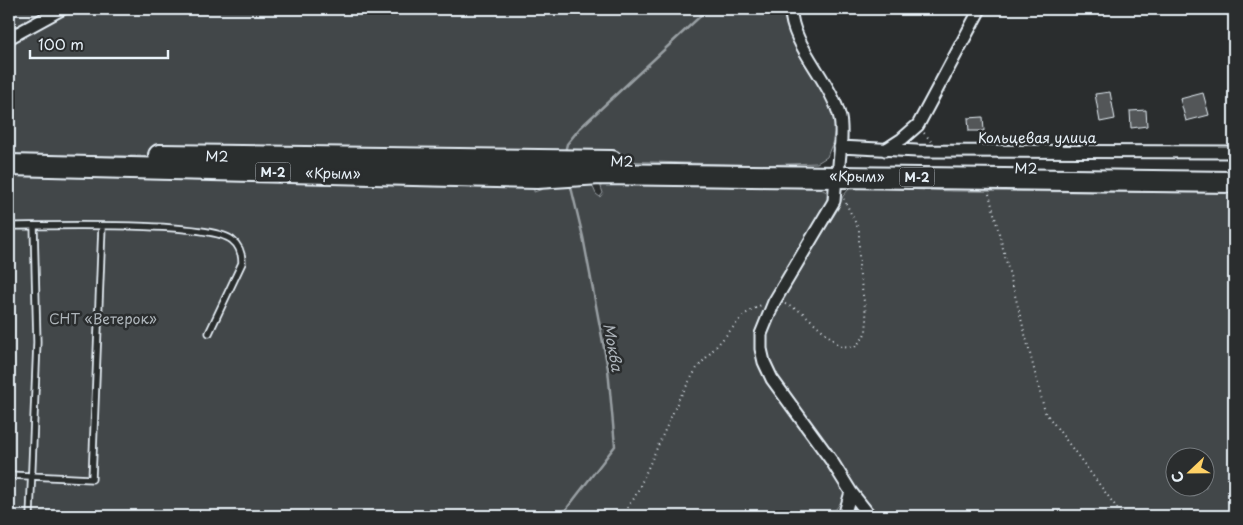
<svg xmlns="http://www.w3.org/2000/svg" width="1243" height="525" font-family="'Playpen Sans',sans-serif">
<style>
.green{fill:#424648;stroke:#959ca0;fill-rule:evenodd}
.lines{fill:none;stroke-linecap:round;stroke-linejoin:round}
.stream{stroke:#989fa3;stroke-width:2.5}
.building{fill:#535759;stroke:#e8f1f8}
.lane-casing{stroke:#e8f1f8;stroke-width:9}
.street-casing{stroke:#e8f1f8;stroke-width:15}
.highway-casing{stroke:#e8f1f8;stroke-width:24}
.path{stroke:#e8f1f8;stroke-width:2;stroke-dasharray:1 4;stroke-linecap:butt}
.lane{stroke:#2a2d2e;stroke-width:5.5}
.street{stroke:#2a2d2e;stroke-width:11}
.highway{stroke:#2a2d2e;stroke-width:20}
.labels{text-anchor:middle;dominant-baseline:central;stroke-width:5;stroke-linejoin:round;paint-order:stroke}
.shield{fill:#2a2d2e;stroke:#afb6bb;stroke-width:1}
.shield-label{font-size:12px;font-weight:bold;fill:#e8f1f8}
.street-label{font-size:14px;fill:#e8f1f8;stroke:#2a2d2e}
.park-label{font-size:14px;fill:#aeb5ba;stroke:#2a2d2e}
.water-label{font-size:15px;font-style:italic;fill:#acb3b9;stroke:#2a2d2e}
</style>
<rect width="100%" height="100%" fill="#2a2d2e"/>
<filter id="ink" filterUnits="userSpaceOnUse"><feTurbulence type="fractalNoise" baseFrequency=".02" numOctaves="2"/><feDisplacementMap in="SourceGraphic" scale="10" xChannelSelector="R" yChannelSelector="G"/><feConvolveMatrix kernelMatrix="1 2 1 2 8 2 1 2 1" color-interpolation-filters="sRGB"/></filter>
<g filter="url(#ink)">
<path class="green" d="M 9,9 L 48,9 L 9,30 Z
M 74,9 L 788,9 L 837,119 L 832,144 L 827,157 L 817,163 L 761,165 L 580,160 L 9,155 L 9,44 Z
M 9,175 L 534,184 L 534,192 L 543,189 L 545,185 L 592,185 L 596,194 L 600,197 L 603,193 L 600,184 L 611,184 L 819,188 L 827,192 L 827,206 L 757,347 L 839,480 L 846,495 L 831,516 L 9,516 Z
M 872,188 L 953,191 L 1234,193 L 1234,516 L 879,516 L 853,484 L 775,377 L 765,353 L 766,336 L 780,301 L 838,209 L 843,196 L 849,189 ZM 1176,458 L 1206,458 L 1206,488 L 1176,488 Z"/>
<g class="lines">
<path class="stream" d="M 565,152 L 567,144 L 580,128 L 708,9
M 561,516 L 615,446 L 608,369 L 583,237 L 570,183"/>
</g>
<path class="building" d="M 1110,92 L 1115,119 L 1100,122 L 1095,94 Z
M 1203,93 L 1209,115 L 1186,121 L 1180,99 Z
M 1146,110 L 1147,126 L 1131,128 L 1130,111 Z
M 983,117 L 984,131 L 969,131 L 968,118 Z"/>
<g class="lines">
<g class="lane-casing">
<path id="lane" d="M 9,226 C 47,226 209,221 232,240 C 240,246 242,254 242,263 L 209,333
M 9,475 L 92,479 L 102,227
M 30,516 L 37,342 L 34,226"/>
</g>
<g class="street-casing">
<path id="street" d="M 791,9 C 790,44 832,82 840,118 C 843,132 840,150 839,165
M 9,38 L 62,9
M 840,147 L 917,151 L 1234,152
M 885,150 L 902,139 L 918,125 L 980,9
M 836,177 L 834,201 L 774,302 L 761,334 L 761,349 L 764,362 L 772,379 L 831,460 L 851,492 L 870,516
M 844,516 L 851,492"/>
</g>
<g class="highway-casing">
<path id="highway" d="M 159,155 L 612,161
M 9,165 L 537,178 L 600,174 L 1234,182"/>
</g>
<path class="path" d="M 924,133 L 931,141
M 989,194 L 1045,412 L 1123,516
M 785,304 L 802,312 L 840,346 L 855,347 L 863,338 L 866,331 L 867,320 L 859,270 L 859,230 L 844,199
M 622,516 L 635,497 L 679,399 L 697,368 L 745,314 L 761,305"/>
<use href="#lane" class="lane"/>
<use href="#street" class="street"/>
<use href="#highway" class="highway"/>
</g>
</g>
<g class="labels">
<g class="shield">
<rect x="255.5" y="162.5" width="35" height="19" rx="4"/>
<rect x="899.5" y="167.5" width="35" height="19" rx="4"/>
</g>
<g class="shield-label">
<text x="273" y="172">М-2</text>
<text x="917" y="177">М-2</text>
</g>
<g class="street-label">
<text x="1037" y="137">Кольцевая улица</text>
<text transform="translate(217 156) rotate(1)">М2</text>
<text transform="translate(622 161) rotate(1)">М2</text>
<text transform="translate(1026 168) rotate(1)">М2</text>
<text transform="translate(333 173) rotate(1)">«Крым»</text>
<text transform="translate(857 176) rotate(1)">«Крым»</text>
</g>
<g class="park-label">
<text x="103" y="318">СНТ «Ветерок»</text>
</g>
<g class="water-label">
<text transform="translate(614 347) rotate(80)">Моква</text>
</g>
</g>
<rect width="1243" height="525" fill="none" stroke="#2a2d2e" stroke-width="30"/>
<rect x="15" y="15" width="1213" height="495" fill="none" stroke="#e8f1f8" stroke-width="2" filter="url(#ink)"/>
<g transform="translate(1190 472) rotate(248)"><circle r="24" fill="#2a2d2e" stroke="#767b7f"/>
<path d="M0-4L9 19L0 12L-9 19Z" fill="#ffd166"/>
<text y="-8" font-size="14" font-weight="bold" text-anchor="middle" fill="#e8f1f8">С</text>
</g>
<path d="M30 50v8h138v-8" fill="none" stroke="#e8f1f8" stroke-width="2.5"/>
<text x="38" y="50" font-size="15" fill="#e8f1f8" stroke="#2a2d2e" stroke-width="4" paint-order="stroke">100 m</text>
</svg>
